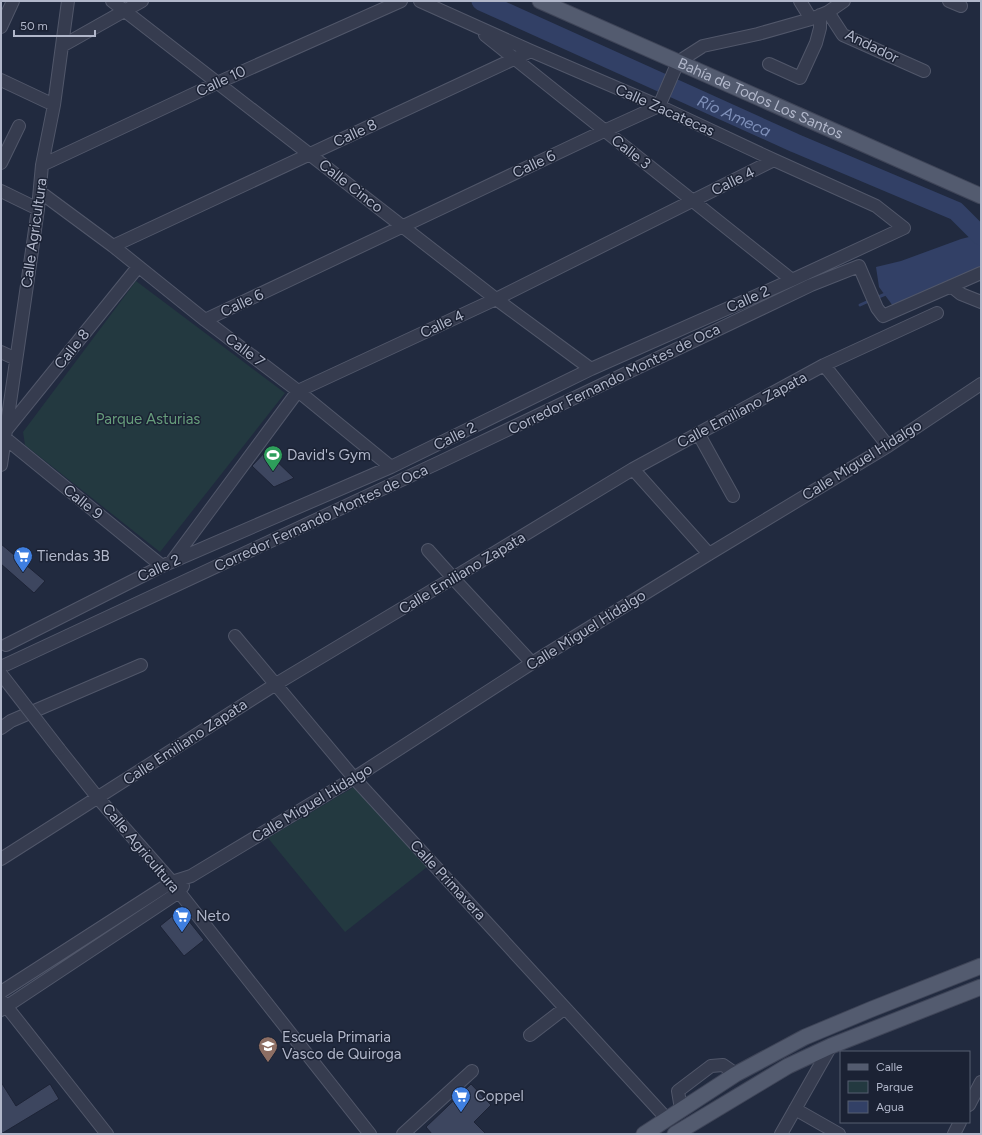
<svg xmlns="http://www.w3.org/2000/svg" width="982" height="1135" font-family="Figtree,sans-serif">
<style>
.green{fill:#233940}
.water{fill:#324066}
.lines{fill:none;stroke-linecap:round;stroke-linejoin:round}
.stream{stroke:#324066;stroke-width:3}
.river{stroke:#324066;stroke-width:19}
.building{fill:#3d465f;stroke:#1d2336}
.minor-casing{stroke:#51576a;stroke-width:14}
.major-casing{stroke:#3f4558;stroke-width:17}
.minor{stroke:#363c4f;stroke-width:12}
.major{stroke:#535b6f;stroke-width:15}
.minor-bridge-casing{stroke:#51576a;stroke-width:14;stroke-linecap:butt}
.minor-bridge{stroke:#363c4f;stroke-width:12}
.labels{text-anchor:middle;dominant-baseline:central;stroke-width:3;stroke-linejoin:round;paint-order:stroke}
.street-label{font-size:15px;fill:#b1b7ca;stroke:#1b2234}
.park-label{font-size:15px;fill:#669d7b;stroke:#1b2234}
.poi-label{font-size:15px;fill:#b1b7ca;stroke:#1b2234;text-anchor:start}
.water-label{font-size:16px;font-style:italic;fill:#7e8fb8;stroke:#1b2234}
</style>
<rect width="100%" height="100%" fill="#212a3f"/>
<path class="green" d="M 136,281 L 285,393 L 160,552 L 25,445 L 23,432 Z
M 354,787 L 427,867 L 345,932 L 268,838 Z"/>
<path class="water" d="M 981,234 L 981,269 L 893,306 L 879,287 L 876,267 L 901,261 L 961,239 Z"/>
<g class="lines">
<path class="stream" d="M 876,298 L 888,293
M 860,305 L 871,300"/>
<path class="river" id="s1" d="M 481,1 L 795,143 L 956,211 L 981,236"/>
</g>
<path class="building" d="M 266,451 L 294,478 L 274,487 L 252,466 Z
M 1,544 L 45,581 L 34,593 L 1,564 Z
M 180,910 L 204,940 L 184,956 L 160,926 Z
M 1,1082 L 16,1106 L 50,1084 L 59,1099 L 1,1134 Z
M 471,1084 L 491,1105 L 474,1122 L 486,1134 L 432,1134 L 426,1127 Z"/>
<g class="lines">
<g class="minor-casing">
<path id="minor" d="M 112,1 L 496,299 L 591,369
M 800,1 L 811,19
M 949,1 L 961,6
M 828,12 L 843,35 L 924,71
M 1,27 L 13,1
M 485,35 L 792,280
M 62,46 L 142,1
M 769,64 L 800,78 L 816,43 L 820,28 L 820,15
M 1,80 L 54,105
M 1,163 L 19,126
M 42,165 L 217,83 L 401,1
M 1,191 L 38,209
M 40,192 L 113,246 L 205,320 L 298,391 L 391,467
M 113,246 L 531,51
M 951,286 L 961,294 L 981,302
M 205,320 L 604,131 L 659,106 L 678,62 L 703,46 L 758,34 L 811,19 L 828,12 L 844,1
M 1,352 L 16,359
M 824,365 L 888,446
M 7,429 L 138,267
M 698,433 L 733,496
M 5,438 L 162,566
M 1,465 L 38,209 L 42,165 L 54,105 L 68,1
M 633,469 L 709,554
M 428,550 L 453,578 L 532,663
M 173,560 L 298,391 L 496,299 L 774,160
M 235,636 L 354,778 L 667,1119
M 6,645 L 162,566 L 391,467 L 591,369 L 792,280 L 904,228 L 876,206 L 774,160 L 659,106 L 531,51 L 420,1
M 1,667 L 440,462 L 811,285 L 859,266 L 877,308 L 883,316 L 981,273
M 1,728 L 11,721 L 141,665
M 59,749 L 98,798 L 172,882 L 179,892 L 370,1134
M 1,859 L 276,684 L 453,578 L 633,469 L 824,365 L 937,313
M 1,992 L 172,882 L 191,876 L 354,778 L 532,663 L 709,554 L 888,446 L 981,384
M 3,1002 L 107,1134
M 1,1010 L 179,892 L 183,886
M 530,1035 L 565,1008
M 969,1105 L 981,1082
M 681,1109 L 678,1091 L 711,1066 L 723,1065 L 736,1074
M 795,1109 L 839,1134
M 403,1134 L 472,1071
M 781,1134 L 831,1046
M 954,1134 L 960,1122"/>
</g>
<g class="major-casing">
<g id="major">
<path id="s2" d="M 540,1 L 981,196"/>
<path d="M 644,1134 L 736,1074 L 805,1037 L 872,1009 L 981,966"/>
<path d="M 675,1134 L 788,1066 L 831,1046 L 981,987"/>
</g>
</g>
<use href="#minor" class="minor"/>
<use href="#major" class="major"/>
<g class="minor-bridge-casing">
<path id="minor-bridge" d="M 1,674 L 59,749"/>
</g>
<use href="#minor-bridge" class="minor-bridge"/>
</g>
<defs>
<g id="stadium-pin" transform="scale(1)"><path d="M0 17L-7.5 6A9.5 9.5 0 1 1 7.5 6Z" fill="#2e9e5b" stroke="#1b2234"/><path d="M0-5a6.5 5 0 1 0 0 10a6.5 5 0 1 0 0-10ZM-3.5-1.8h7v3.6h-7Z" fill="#fff"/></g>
<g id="supermarket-pin" transform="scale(1)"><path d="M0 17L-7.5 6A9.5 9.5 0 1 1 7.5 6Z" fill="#3f7fe0" stroke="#1b2234"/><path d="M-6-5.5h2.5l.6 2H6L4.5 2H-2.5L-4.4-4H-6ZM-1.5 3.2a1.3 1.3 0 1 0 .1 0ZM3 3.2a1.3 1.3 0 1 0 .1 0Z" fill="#fff"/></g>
<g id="school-pin" transform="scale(1)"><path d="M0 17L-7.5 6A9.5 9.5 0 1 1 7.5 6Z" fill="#8d6e63" stroke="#1b2234"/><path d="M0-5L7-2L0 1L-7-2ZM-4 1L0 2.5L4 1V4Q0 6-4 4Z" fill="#fff"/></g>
</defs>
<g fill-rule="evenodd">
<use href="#stadium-pin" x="273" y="455"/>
<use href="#supermarket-pin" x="23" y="556"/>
<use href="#supermarket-pin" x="182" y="916"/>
<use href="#school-pin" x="268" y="1046"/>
<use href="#supermarket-pin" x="461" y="1096"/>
</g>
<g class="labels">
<g class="street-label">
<text transform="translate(872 46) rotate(26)">Andador</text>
<text transform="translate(221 81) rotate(-25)">Calle 10</text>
<text stroke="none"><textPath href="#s2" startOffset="241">Bahía de Todos Los Santos</textPath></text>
<text transform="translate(665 110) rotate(24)">Calle Zacatecas</text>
<text transform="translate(355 133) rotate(-25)">Calle 8</text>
<text transform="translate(631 152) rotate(38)">Calle 3</text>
<text transform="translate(534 164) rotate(-25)">Calle 6</text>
<text transform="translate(733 181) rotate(-26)">Calle 4</text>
<text transform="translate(351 186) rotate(38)">Calle Cinco</text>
<text transform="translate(34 233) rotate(-82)">Calle Agricultura</text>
<text transform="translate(748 299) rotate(-24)">Calle 2</text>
<text transform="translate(242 303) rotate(-25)">Calle 6</text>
<text transform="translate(442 324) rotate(-25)">Calle 4</text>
<text transform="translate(72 349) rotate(-51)">Calle 8</text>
<text transform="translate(245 350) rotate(37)">Calle 7</text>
<text transform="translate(614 379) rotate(-26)">Corredor Fernando Montes de Oca</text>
<text transform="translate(742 410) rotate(-28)">Calle Emiliano Zapata</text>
<text transform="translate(455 436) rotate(-26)">Calle 2</text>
<text transform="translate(862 460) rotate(-32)">Calle Miguel Hidalgo</text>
<text transform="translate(83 502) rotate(39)">Calle 9</text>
<text transform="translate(321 518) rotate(-25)">Corredor Fernando Montes de Oca</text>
<text transform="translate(159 568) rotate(-25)">Calle 2</text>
<text transform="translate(462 573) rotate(-31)">Calle Emiliano Zapata</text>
<text transform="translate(586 630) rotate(-32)">Calle Miguel Hidalgo</text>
<text transform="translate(185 742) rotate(-33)">Calle Emiliano Zapata</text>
<text transform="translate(312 803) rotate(-31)">Calle Miguel Hidalgo</text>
<text transform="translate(141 848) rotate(50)">Calle Agricultura</text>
<text transform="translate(448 880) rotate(47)">Calle Primavera</text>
</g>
<g class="park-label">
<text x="148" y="419">Parque Asturias</text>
</g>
<g class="poi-label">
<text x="287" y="455">David's Gym</text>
<text x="37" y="556">Tiendas 3B</text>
<text x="196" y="916">Neto</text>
<text x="282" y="1037">Escuela Primaria<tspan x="282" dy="17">Vasco de Quiroga</tspan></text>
<text x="475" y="1096">Coppel</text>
</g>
<g class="water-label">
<text stroke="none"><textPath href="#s1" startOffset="278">Río Ameca</textPath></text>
</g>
</g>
<rect width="982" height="1135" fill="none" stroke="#b1b7ca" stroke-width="4"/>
<rect x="840" y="1051" width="130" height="72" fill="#1b2234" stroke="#575e70"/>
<rect x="848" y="1064" width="20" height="6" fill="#535b6f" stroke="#575e70"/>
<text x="876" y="1071" font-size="12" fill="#b1b7ca">Calle</text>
<rect x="848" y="1081" width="20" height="12" fill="#233940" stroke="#575e70"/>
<text x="876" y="1091" font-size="12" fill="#b1b7ca">Parque</text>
<rect x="848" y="1101" width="20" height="12" fill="#324066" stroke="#575e70"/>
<text x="876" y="1111" font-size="12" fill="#b1b7ca">Agua</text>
<path d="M14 30v6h81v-6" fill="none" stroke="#b1b7ca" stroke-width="2"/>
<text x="20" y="30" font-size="12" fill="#b1b7ca" stroke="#1b2234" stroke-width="3" paint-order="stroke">50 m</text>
</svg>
